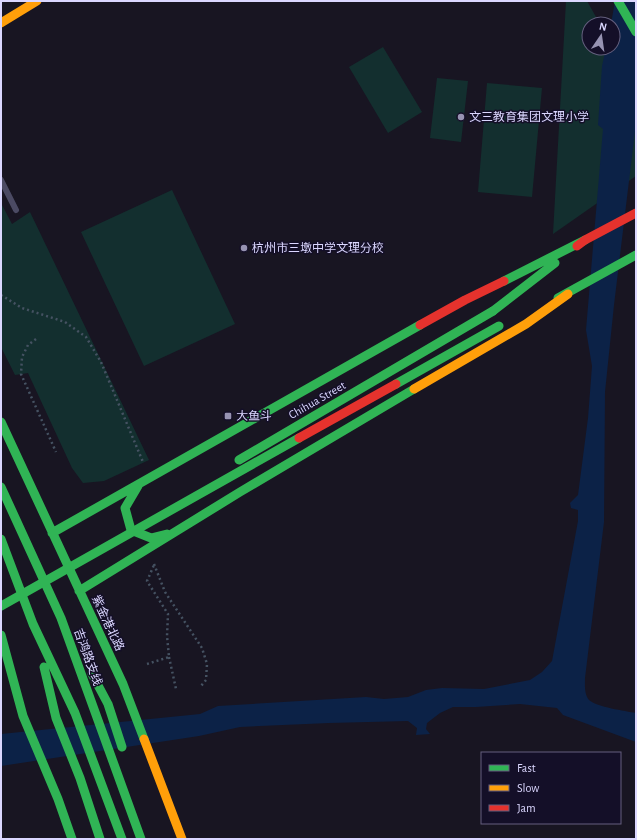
<svg xmlns="http://www.w3.org/2000/svg" width="637" height="840" font-family="'Alegreya Sans','Noto Sans SC',sans-serif">
<style>
.green{fill:#132f2f}
.water{fill:#0c2247}
.lines{fill:none;stroke-linecap:round;stroke-linejoin:round}
.path{stroke:#455262;stroke-width:2.5;stroke-dasharray:2 3;stroke-linecap:butt}
.lane{stroke:#4b4a63;stroke-width:6}
.fast{stroke:#30b455;stroke-width:9}
.slow{stroke:#ff9f0a;stroke-width:9}
.jam{stroke:#e5322d;stroke-width:9}
.fast-bridge{stroke:#30b455;stroke-width:9}
.jam-bridge{stroke:#e5322d;stroke-width:9}
.poi-dot{fill:#9793b2;stroke:#140f28;stroke-width:1.5}
.labels{text-anchor:middle;dominant-baseline:central;stroke-width:3;stroke-linejoin:round;paint-order:stroke}
.poi-label{font-size:12px;fill:#dbd7ff;stroke:#140f28;text-anchor:start}
.street-label{font-size:12px;fill:#dbd7ff;stroke:#140f28}
</style>
<rect width="100%" height="100%" fill="#181522"/>
<path class="green" d="M 566,1 L 587,1 L 600,24 L 589,24 L 589,48 L 613,48 L 636,89 L 636,176 L 553,234 Z
M 383,47 L 422,112 L 388,133 L 349,67 Z
M 437,78 L 468,81 L 461,142 L 430,138 Z
M 487,83 L 542,88 L 532,197 L 478,192 Z
M 172,190 L 235,324 L 144,366 L 81,232 Z
M 1,203 L 12,224 L 30,212 L 149,460 L 104,481 L 83,483 L 72,468 L 28,373 L 15,375 L 1,347 Z"/>
<path class="water" d="M 615,1 L 636,1 L 636,123 L 614,305 L 605,392 L 604,522 L 585,678 C 585,684 584,694 589,700 C 597,707 625,711 636,713 L 636,742 L 563,715 L 557,708 L 520,704 L 476,707 L 453,707 L 440,713 L 427,723 L 426,729 L 430,734 L 416,735 L 417,728 L 408,721 L 329,723 L 240,727 L 199,736 L 1,766 L 1,734 L 200,714 L 218,706 L 366,697 L 384,699 L 408,697 L 426,690 L 442,688 L 484,689 L 530,680 L 542,672 L 552,661 L 578,521 L 578,510 L 571,508 L 570,503 L 578,495 L 588,418 L 592,366 L 586,330 L 603,129 L 598,125 L 602,66 L 606,48 L 613,48 L 613,24 L 611,24 Z"/>
<g class="lines">
<path class="path" d="M 1,295 L 22,308 L 65,322 L 86,337 L 101,362 L 143,462
M 36,339 L 28,345 L 22,357 L 21,374 L 56,452
M 154,564 L 165,592 L 202,648 L 207,664 L 206,680 L 201,686
M 169,657 L 176,689
M 147,664 L 169,657 L 167,636 L 168,614 L 147,581 L 154,565"/>
<path class="lane" d="M 1,180 L 16,210"/>
<path class="fast" d="M 618,1 L 636,32
M 504,281 L 585,240
M 558,298 L 636,255
M 493,311 L 555,263
M 1,422 L 123,684 L 144,739
M 138,486 L 125,508 L 131,530 L 151,538 L 167,534
M 1,487 L 61,618 L 141,839
M 52,533 L 420,325
M 1,539 L 33,624 L 75,713 L 122,839
M 79,591 L 240,492 L 414,389
M 1,635 L 23,716 L 58,799 L 72,839
M 44,667 L 56,718 L 80,778 L 100,839
M 92,674 L 108,704 L 122,747"/>
<path class="slow" d="M 1,23 L 37,1
M 414,389 L 526,324 L 568,294
M 144,739 L 182,839"/>
<path class="jam" d="M 577,246 L 585,240 L 636,213
M 420,325 L 465,300 L 504,281"/>
<path class="fast-bridge" d="M 396,384 L 499,326
M 239,460 L 493,311
M 1,606 L 299,438"/>
<path class="jam-bridge" d="M 299,438 L 396,384"/>
</g>
<g class="poi-dot">
<circle cx="461" cy="117" r="4"/>
<circle cx="244" cy="248" r="4"/>
<rect x="224" y="412" width="8" height="8" rx="2"/>
</g>
<g class="labels">
<g class="poi-label">
<text x="469" y="117">文三教育集团文理小学</text>
<text x="252" y="248">杭州市三墩中学文理分校</text>
<text x="236" y="416">大鱼斗</text>
</g>
<g class="street-label">
<text transform="translate(317 400) rotate(-30)">Chihua Street</text>
<text transform="translate(108 623) rotate(65)">紫金港北路</text>
<text transform="translate(88 657) rotate(70)">吉鸿路支线</text>
</g>
</g>
<rect width="637" height="840" fill="none" stroke="#dbd7ff" stroke-width="4"/>
<rect x="481" y="752" width="140" height="72" fill="#140f28" stroke="#645f7e"/>
<rect x="489" y="765" width="20" height="6" fill="#30b455" stroke="#645f7e"/>
<text x="517" y="772" font-size="12" fill="#dbd7ff">Fast</text>
<rect x="489" y="785" width="20" height="6" fill="#ff9f0a" stroke="#645f7e"/>
<text x="517" y="792" font-size="12" fill="#dbd7ff">Slow</text>
<rect x="489" y="805" width="20" height="6" fill="#e5322d" stroke="#645f7e"/>
<text x="517" y="812" font-size="12" fill="#dbd7ff">Jam</text>
<g transform="translate(601 36) rotate(13)"><circle r="19" fill="#140f28" stroke="#645f7e"/>
<path d="M0-3L7 15L0 10L-7 15Z" fill="#9793b2"/>
<text y="-6" font-size="11" font-weight="bold" text-anchor="middle" fill="#dbd7ff">N</text>
</g>
</svg>
